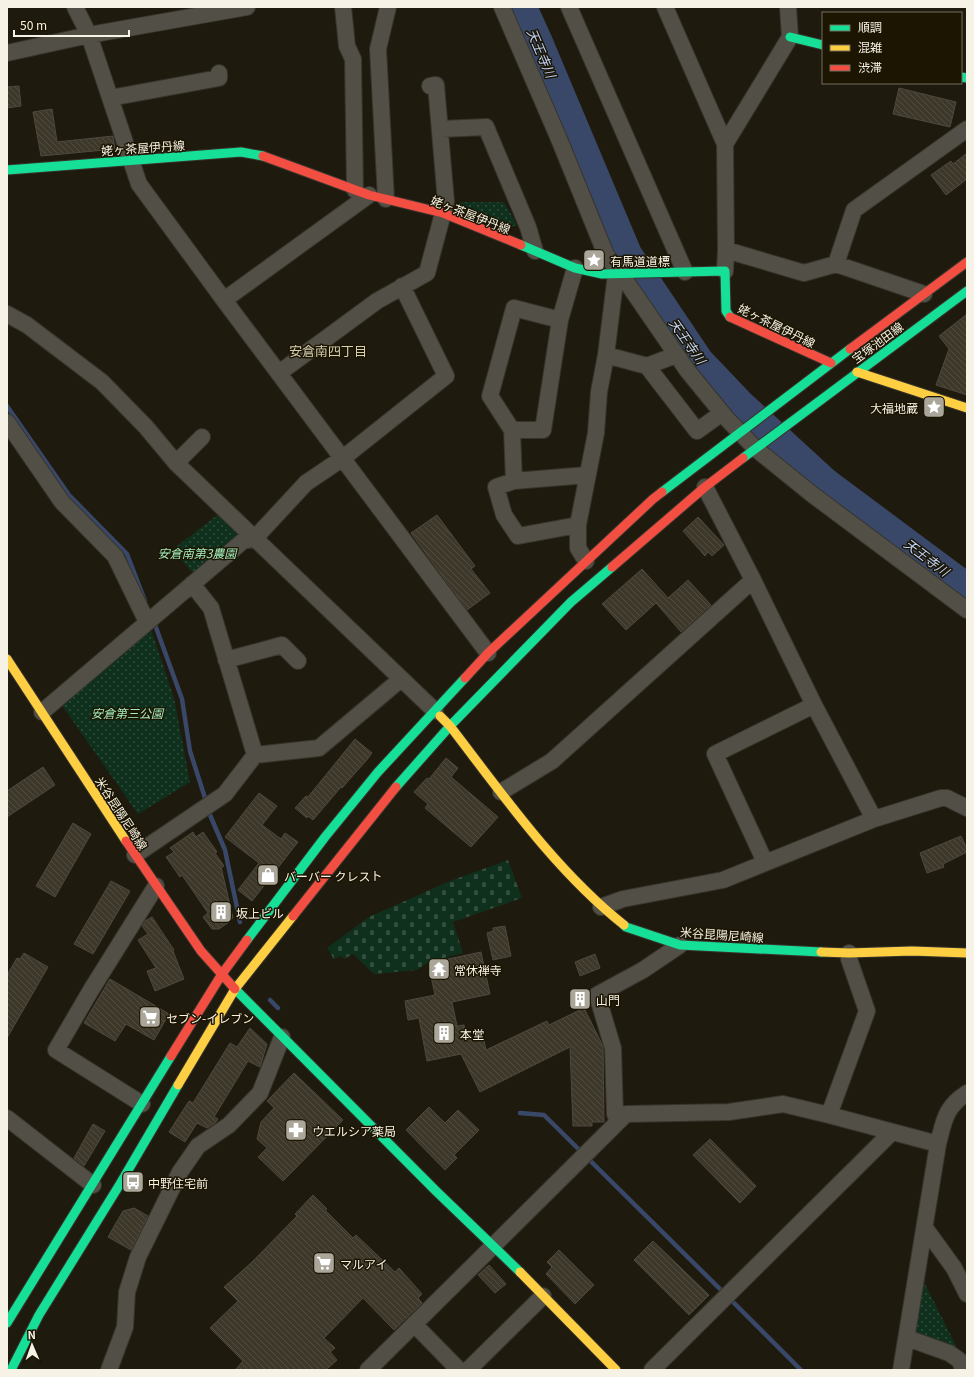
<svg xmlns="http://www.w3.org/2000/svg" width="974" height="1377" font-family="Georgia,'Noto Sans JP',serif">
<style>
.cemetery{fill:url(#cemetery-stones)}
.park{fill:url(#park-dots)}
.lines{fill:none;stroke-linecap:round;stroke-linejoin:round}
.stream{stroke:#394869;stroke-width:4.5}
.river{stroke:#394869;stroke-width:28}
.building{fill:url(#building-back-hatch);stroke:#4d4940}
.street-casing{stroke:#37342c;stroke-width:18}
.fast-casing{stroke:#37342c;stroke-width:11}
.slow-casing{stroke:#37342c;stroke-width:11}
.jam-casing{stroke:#37342c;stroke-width:11}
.street{stroke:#524f46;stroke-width:16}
.fast{stroke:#16e098;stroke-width:9}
.slow{stroke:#ffcf43;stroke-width:9}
.jam{stroke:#f24e42;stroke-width:9}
.labels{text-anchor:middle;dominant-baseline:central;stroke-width:3;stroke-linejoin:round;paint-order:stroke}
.street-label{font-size:12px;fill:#f6f2e5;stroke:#1b1502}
.poi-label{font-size:12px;fill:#f6f2e5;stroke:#1b1502;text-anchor:start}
.park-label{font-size:12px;font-style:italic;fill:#a5edbf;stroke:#1b1502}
.water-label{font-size:13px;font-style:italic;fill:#c2d5fc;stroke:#1b1502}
.neighbourhood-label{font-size:13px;fill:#d6cfb4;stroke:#1b1502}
</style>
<defs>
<pattern id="cemetery-stones" width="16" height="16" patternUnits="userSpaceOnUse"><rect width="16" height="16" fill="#0f301d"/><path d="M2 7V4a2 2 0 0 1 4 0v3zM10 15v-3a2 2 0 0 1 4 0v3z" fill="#334e3e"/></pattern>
<pattern id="park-dots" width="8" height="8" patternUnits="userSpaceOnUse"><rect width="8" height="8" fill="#0f301d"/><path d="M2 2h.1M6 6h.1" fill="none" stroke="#334e3e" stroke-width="1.8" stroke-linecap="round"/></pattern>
<pattern id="building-back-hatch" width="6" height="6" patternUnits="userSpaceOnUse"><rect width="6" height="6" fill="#3d382a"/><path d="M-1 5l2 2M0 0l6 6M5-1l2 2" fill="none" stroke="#504c3e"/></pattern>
</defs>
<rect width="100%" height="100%" fill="#1f1a0e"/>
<path class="cemetery" d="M 508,860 L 522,898 L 453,922 L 463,953 L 428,962 L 417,970 L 374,974 L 353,954 L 344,959 L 341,956 L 334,959 L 327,948 L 369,917 L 450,881 Z"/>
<path class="park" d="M 460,202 L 504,202 L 517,225 L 505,229 L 460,213 Z
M 220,513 L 239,532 L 239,538 L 195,575 L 172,550 Z
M 148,629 L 152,632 L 174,698 L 190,782 L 138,814 L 61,704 Z
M 923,1280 L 959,1352 L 921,1338 L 915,1332 Z"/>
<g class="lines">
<path class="stream" d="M 7,406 L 69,495 L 127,554 L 145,601
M 154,622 L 182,699 L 190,751 L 206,801
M 210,815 L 225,850 L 240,922
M 270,1000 L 278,1008
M 520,1113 L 544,1115 L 723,1292
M 732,1301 L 801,1370"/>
<path class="river" d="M 523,7 L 538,40 L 628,254 L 700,361 L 740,403 L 826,482 L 967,587"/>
</g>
<path class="building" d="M 19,86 L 21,106 L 7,108 L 7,87 Z
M 899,88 L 956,102 L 950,127 L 893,114 Z
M 52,109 L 57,142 L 113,136 L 115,149 L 41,156 L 33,112 Z
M 967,153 L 967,179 L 946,195 L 931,175 L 951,161 L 953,164 Z
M 967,314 L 967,395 L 936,385 L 949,349 L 939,336 Z
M 437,515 L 475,566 L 471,569 L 490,593 L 467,610 L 411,533 Z
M 698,517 L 724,545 L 712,556 L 708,552 L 705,556 L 683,531 Z
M 642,569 L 668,598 L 688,580 L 711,605 L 681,632 L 656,603 L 626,630 L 602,604 Z
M 355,739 L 372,753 L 366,761 L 356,772 L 342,788 L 341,787 L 313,820 L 308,816 L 307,818 L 295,808 L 306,796 L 308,797 Z
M 446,758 L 458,768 L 451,777 L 498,817 L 471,847 L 425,808 L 428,804 L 414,792 L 427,778 L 429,779 Z
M 43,767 L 55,785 L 7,817 L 7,791 Z
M 259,793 L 277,806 L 262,825 L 281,839 L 285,833 L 298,842 L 252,901 L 238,890 L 259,863 L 225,837 Z
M 73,823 L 91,834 L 55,897 L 36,886 Z
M 193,832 L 196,837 L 203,832 L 217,852 L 215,853 L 224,866 L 221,868 L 222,871 L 233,918 L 228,921 L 229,922 L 219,929 L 212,929 L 203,917 L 208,913 L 182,875 L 180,877 L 166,857 L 174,852 L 170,848 Z
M 961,836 L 967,849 L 967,852 L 943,864 L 944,867 L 927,873 L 920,853 Z
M 111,881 L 130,891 L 93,954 L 74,944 Z
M 152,917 L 174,950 L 173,951 L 184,979 L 155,991 L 147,971 L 156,968 L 138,940 L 148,934 L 142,926 L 145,921 Z
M 505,926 L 511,956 L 493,960 L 487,933 L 493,931 L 493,928 Z
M 481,952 L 490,994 L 452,1002 L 457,1026 L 464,1025 L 467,1040 L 483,1036 L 486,1050 L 547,1021 L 549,1025 L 584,1008 L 603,1046 L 604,1122 L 592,1122 L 592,1126 L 573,1126 L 570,1047 L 480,1092 L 461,1054 L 427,1061 L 419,1018 L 408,1020 L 405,1001 L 435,995 L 429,967 L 431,967 L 430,963 Z
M 24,953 L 48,967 L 7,1038 L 7,975 L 17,958 L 20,959 Z
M 595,954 L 600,968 L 580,976 L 575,962 Z
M 110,979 L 169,1014 L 154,1040 L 126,1024 L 115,1041 L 84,1023 Z
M 250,1028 L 267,1044 L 260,1067 L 248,1061 L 214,1117 L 218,1119 L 215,1123 L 207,1128 L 197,1123 L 185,1142 L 169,1132 L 189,1101 L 193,1103 L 230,1043 L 237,1047 Z
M 294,1073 L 343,1120 L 283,1181 L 258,1157 L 267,1148 L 257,1139 L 261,1122 L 274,1108 L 267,1101 Z
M 429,1107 L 445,1123 L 458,1110 L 479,1130 L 454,1155 L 457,1158 L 445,1170 L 406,1130 Z
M 93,1124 L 105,1131 L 84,1166 L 74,1158 Z
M 710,1139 L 756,1186 L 740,1203 L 693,1155 Z
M 313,1195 L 327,1209 L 325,1210 L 353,1238 L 356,1235 L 395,1272 L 399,1268 L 422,1294 L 418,1298 L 422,1303 L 394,1330 L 363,1298 L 324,1338 L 335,1348 L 330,1352 L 337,1360 L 326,1370 L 235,1370 L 243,1361 L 210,1328 L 238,1301 L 224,1287 L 251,1263 L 297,1216 L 295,1214 Z
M 134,1208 L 148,1216 L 131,1250 L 108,1237 L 123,1211 Z
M 653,1241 L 709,1295 L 689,1315 L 634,1260 Z
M 559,1250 L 594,1285 L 575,1304 L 546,1274 L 552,1267 L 547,1262 Z
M 489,1265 L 506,1284 L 495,1293 L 478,1275 Z"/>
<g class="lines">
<g class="street-casing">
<path id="street" d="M 75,7 L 89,35 L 139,184 L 224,300
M 343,7 L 347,46 L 353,59 L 355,190
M 502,7 L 559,139 L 606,255 L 621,274 L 687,370 L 727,419 L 756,449 L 813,495 L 967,610
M 569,7 L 685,272
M 665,7 L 725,144 L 726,250 L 725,271
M 7,53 L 89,35 L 247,7
M 110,98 L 219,78 L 219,73
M 441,129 L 486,127 L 528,227 L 535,251
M 725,144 L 790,37 L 788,7
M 369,195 L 224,300 L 488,653
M 386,199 L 378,49 L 388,7
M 726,250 L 804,273 L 836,264 L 924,294
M 836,264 L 854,210 L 967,129
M 7,314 L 27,325 L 102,382 L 146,427 L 176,463 L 435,711
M 606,355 L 647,366 L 697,431 L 722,413
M 647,366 L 676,355
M 279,373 L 377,301 L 427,273 L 446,202 L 436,85 L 430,86
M 7,422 L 62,502 L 115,556 L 147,622
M 512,430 L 543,430 L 560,320 L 575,268
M 176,463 L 202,437
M 514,481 L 512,430 L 490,396 L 514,308 L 560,320
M 705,487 L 753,580 L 814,705 L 874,819
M 578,525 L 518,536 L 504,515 L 496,487 L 514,481 L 587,475
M 586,561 L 578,548 L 578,525 L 596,433 L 599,392 L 606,355 L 616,274
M 226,660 L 282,645 L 298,661
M 42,712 L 243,541 L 255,538 L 306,483 L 343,458 L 446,376 L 402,286
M 255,755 L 319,748 L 401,679
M 501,792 L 552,761 L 753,580
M 135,855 L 225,794 L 255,755 L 211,608 L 192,584
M 765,862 L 715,754 L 814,705
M 601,907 L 623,899 L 723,880 L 874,819 L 941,798 L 947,798 L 967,808
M 142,1104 L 56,1050 L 91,990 L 156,886
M 829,1115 L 867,1011 L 849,959 L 849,953
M 7,1118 L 93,1185
M 618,1122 L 615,1114 L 613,1048 L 597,995 L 643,970 L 680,945
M 925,1228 L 954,1268 L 967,1294
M 414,1324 L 459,1370
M 907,1338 L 949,1353 L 959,1360 L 964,1370
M 109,1370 L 125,1327 L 127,1292 L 138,1257 L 180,1172 L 198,1146 L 229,1125 L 260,1093 L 282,1037
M 368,1370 L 626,1114 L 729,1112 L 783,1104 L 829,1115 L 938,1144
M 468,1370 L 543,1296
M 652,1370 L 892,1132
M 901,1370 L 938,1144 C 944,1121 945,1107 967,1093"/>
</g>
<g class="fast-casing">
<path id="fast" d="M 790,37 L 823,45
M 961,77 L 967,78
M 7,170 L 241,152 L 263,156
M 521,245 L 575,268 L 602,274 L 725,271 L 726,311 L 730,317
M 743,458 L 967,291
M 662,492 L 850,349
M 396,787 L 450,726 L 571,602 L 612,567
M 624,925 L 626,927 L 680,945 L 821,952
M 247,940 L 325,837 L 378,772 L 465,678
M 235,989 L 436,1191 L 520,1272
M 7,1323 L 171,1056
M 11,1370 L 39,1315 L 120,1184 L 178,1085"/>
</g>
<g class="slow-casing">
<path id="slow" d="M 857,372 L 967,408
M 7,659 L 126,841
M 440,716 L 450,726 C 503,795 555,870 624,925
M 821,952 L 849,953 L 912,951 L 967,953
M 178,1085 L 235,989 L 293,916
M 520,1272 L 616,1370"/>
</g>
<g class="jam-casing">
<path id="jam" d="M 263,156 L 369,195 L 443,213 L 521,245
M 730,317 L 831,363
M 850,349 L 967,262
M 612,567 L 705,487 L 743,458
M 465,678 L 488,653 L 653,499 L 662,492
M 126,841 L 201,951 L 235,989
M 293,916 L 396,787
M 171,1056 L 222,974 L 247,940"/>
</g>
<use href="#street" class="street"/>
<use href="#fast" class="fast"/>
<use href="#slow" class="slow"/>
<use href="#jam" class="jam"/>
</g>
<defs>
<g id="sight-square" transform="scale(1.15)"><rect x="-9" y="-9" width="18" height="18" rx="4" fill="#aba69a" stroke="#1b1502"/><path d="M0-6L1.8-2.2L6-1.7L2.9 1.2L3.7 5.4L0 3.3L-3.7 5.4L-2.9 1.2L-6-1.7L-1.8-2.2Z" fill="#fff"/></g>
<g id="shop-square" transform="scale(1.15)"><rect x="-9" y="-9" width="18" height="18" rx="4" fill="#aba69a" stroke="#1b1502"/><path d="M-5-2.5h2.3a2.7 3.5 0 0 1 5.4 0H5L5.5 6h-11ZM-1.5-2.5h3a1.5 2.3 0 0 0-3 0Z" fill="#fff"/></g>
<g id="building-square" transform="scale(1.15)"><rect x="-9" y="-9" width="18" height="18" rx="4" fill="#aba69a" stroke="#1b1502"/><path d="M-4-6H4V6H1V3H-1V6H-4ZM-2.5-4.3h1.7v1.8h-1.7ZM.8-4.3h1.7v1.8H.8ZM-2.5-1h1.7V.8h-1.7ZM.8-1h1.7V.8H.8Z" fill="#fff"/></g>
<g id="temple-square" transform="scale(1.15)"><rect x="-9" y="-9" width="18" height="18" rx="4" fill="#aba69a" stroke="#1b1502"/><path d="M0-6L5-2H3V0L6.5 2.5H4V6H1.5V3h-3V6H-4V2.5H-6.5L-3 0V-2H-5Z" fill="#fff"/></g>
<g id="supermarket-square" transform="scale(1.15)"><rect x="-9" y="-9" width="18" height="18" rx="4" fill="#aba69a" stroke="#1b1502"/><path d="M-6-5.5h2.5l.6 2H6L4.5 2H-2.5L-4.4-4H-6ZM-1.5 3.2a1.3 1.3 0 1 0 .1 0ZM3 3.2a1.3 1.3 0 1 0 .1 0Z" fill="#fff"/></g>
<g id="pharmacy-square" transform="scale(1.15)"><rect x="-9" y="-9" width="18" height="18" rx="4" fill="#aba69a" stroke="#1b1502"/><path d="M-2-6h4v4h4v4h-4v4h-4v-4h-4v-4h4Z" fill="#fff"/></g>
<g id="bus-square" transform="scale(1.15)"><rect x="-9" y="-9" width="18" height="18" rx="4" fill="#aba69a" stroke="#1b1502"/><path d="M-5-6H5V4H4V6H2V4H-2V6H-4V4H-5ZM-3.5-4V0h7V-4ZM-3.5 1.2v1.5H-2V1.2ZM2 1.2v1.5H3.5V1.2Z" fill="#fff"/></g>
</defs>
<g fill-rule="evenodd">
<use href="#sight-square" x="594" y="260"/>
<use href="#sight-square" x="934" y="407"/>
<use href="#shop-square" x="268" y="875"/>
<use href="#building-square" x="221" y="912"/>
<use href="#temple-square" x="439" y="969"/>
<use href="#building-square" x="580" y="999"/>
<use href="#supermarket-square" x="150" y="1017"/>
<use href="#building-square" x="444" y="1033"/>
<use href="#pharmacy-square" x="296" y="1130"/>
<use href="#bus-square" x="133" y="1182"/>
<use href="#supermarket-square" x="324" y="1263"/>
</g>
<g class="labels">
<g class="street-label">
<text transform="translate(143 147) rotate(-4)">姥ヶ茶屋伊丹線</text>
<text transform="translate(471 214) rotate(21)">姥ヶ茶屋伊丹線</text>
<text transform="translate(777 325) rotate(26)">姥ヶ茶屋伊丹線</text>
<text transform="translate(877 342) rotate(-36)">宝塚池田線</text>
<text transform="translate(122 813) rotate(57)">米谷昆陽尼崎線</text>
<text transform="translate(722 934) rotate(4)">米谷昆陽尼崎線</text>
</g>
<g class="poi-label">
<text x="610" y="260">有馬道道標</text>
<text x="918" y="407" text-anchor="end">大福地蔵</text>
<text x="284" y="875">バーバー クレスト</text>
<text x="236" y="912">坂上ビル</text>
<text x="454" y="969">常休禅寺</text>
<text x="596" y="999">山門</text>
<text x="166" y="1017">セブン-イレブン</text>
<text x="460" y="1033">本堂</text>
<text x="312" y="1130">ウエルシア薬局</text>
<text x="148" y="1182">中野住宅前</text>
<text x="340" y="1263">マルアイ</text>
</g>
<g class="park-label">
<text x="197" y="552">安倉南第3農園</text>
<text x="127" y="712">安倉第三公園</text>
</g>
<g class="water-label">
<text transform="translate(542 53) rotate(67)">天王寺川</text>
<text transform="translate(688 341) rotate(55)">天王寺川</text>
<text transform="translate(927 557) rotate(37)">天王寺川</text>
</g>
<g class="neighbourhood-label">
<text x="328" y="350">安倉南四丁目</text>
</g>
</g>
<rect width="974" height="1377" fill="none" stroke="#f6f2e5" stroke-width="16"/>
<rect x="822" y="12" width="140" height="72" fill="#1b1502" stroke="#736d5d"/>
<rect x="830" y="25" width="20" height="6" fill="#16e098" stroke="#736d5d"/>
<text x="858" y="32" font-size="12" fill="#f6f2e5">順調</text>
<rect x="830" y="45" width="20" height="6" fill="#ffcf43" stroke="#736d5d"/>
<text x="858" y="52" font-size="12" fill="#f6f2e5">混雑</text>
<rect x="830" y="65" width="20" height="6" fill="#f24e42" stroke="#736d5d"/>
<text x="858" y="72" font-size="12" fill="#f6f2e5">渋滞</text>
<g transform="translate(32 1345) rotate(358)" stroke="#1b1502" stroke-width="3" paint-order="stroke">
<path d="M0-3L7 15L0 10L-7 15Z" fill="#f6f2e5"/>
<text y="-6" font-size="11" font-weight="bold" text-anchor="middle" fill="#f6f2e5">N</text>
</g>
<path d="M14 30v6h115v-6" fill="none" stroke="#f6f2e5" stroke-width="2"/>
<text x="20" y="30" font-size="12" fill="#f6f2e5" stroke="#1b1502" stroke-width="3" paint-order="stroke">50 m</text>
</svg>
